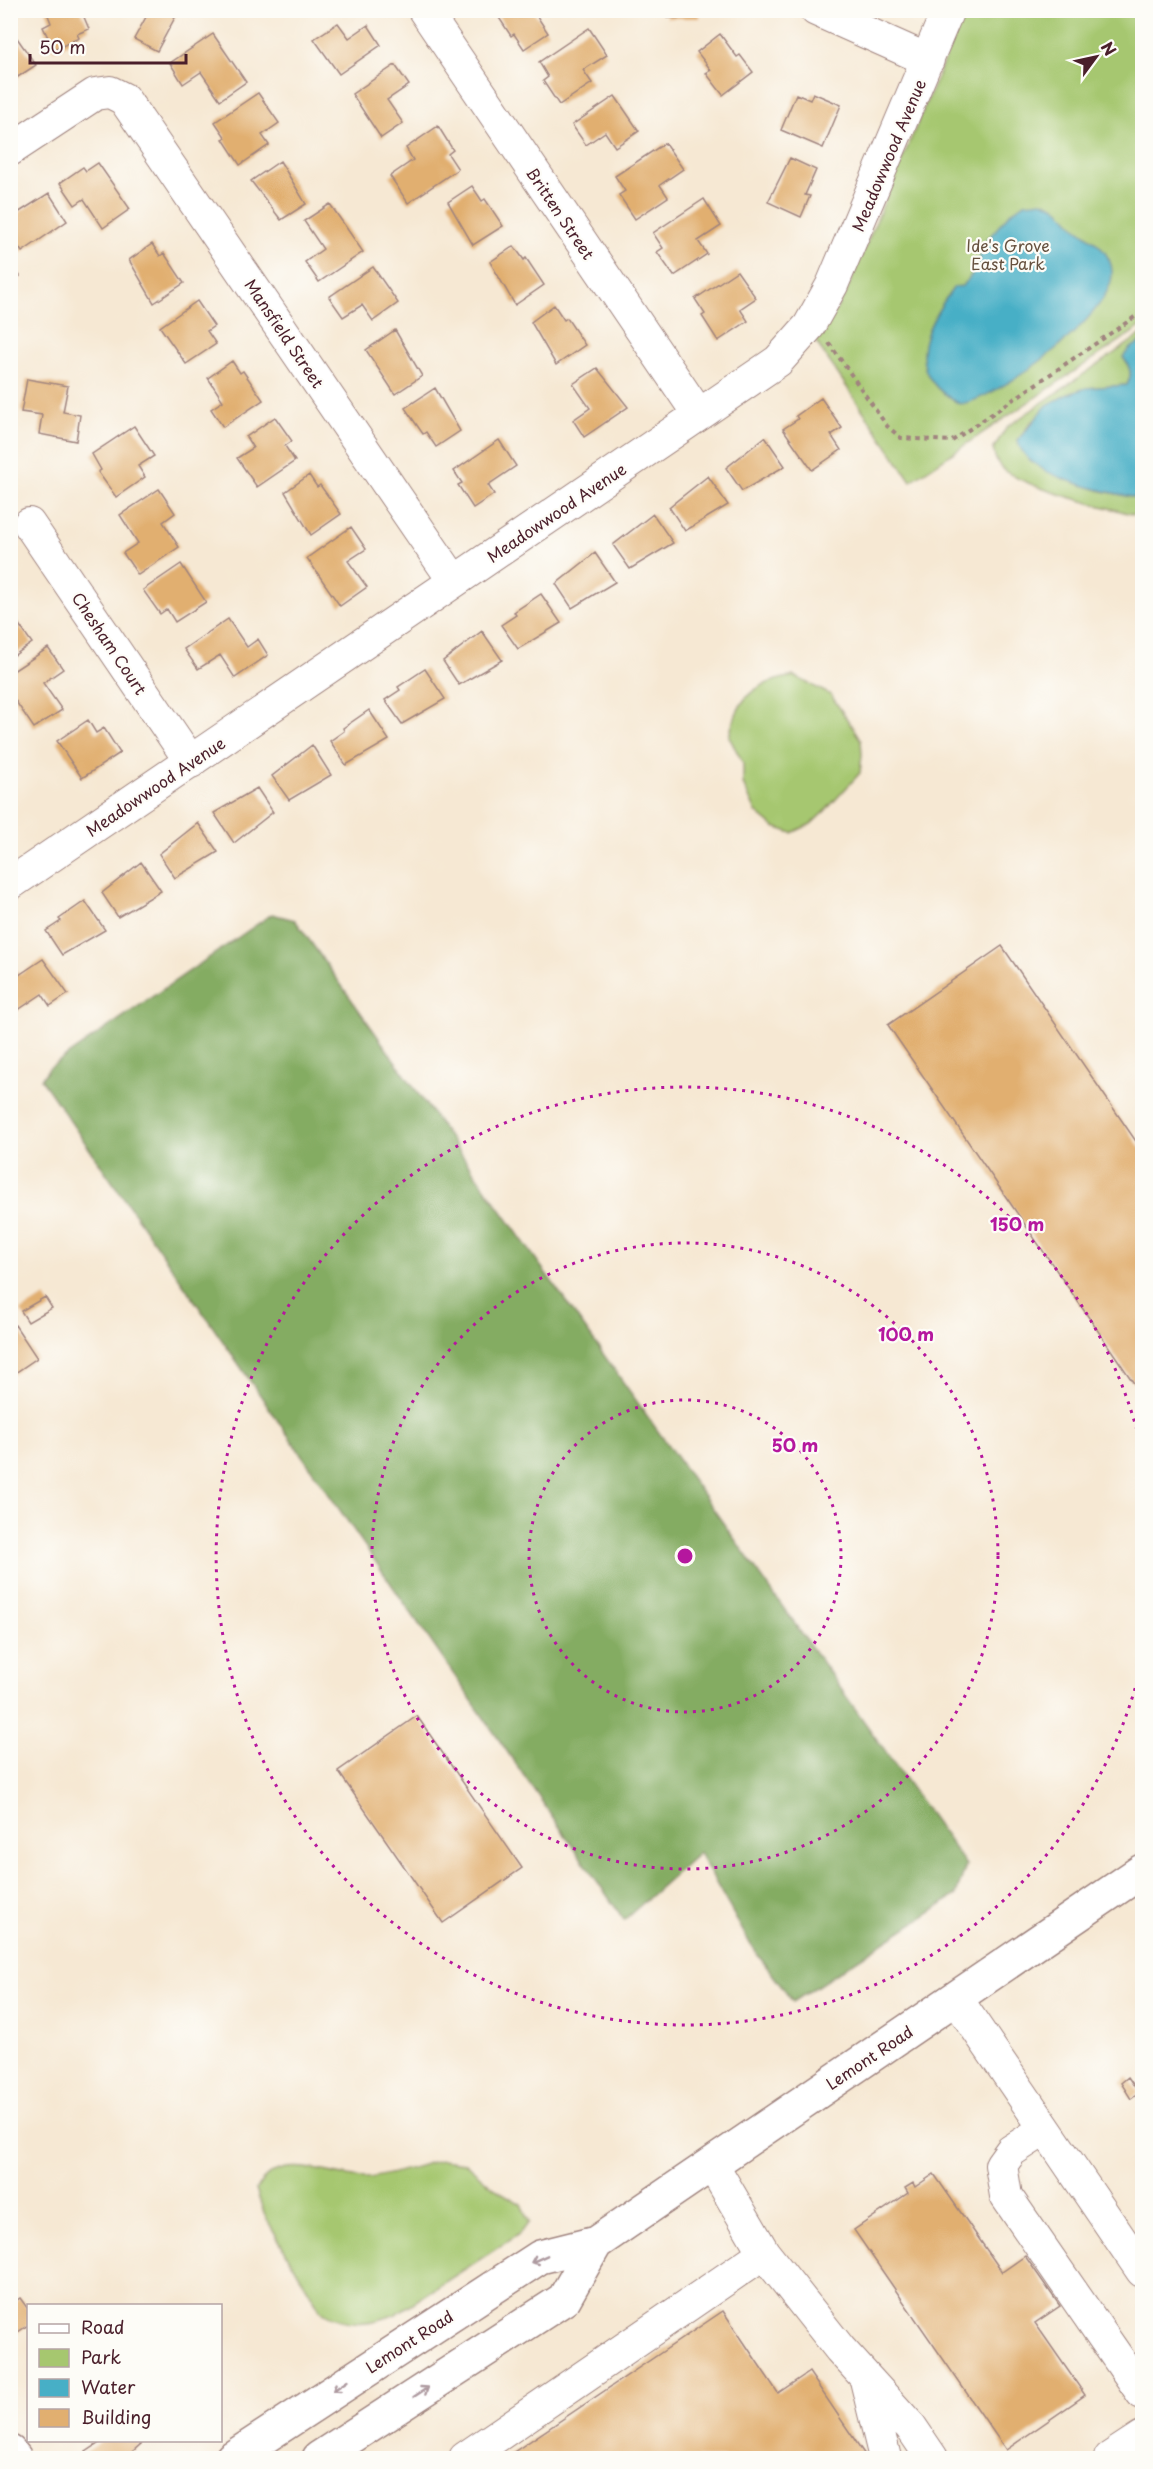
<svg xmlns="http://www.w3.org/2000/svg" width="1153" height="2469" font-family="'Playpen Sans',sans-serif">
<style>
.green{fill:#a6c76f;stroke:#78734d;stroke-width:1.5}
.forest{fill:#84ac62;stroke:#676646;stroke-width:1.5}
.water{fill:#47afc6;stroke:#486778;stroke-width:1.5}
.building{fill:#e1af70}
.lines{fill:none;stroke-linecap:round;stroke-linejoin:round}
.minor-casing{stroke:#a0847f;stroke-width:34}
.major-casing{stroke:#a0847f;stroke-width:36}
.path{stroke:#a0847f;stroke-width:4;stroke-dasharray:4.5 4.5;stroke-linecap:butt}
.minor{stroke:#fff;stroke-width:32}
.major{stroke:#fff;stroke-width:33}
.oneway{stroke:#ae9aa0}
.ring{fill:none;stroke:#b5179e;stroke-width:3;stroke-dasharray:3 6}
.labels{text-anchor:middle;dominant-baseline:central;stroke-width:4.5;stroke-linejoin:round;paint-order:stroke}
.street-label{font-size:16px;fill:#4a1f2b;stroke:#fdfcf7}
.park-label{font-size:16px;fill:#66513f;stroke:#fdfcf7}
.centre{fill:#b5179e;stroke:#fdfcf7;stroke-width:3}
.ring-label{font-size:18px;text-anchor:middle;font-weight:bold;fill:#b5179e;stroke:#fdfcf7;stroke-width:4.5;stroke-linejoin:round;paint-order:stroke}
</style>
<rect width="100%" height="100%" fill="#fdfcf7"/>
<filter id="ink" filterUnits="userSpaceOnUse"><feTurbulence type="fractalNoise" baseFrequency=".0167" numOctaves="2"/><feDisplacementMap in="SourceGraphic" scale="12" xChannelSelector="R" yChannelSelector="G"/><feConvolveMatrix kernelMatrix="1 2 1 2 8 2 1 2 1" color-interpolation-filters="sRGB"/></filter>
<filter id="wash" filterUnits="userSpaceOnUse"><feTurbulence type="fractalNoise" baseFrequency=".008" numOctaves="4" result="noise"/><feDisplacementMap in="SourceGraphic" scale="24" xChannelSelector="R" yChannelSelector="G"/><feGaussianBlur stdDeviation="1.35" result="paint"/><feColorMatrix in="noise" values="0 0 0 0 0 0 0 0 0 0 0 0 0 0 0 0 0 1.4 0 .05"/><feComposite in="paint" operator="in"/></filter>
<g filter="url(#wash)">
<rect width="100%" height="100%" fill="#f6e8d3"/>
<path class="green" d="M 965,11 L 1142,11 L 1142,326 L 911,481 L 816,342 L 845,295 Z
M 1142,334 L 1142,341 L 1123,357 C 1130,367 1133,374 1127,385 L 1087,388 L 1031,422 L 1018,440 L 1070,480 L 1102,491 L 1142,499 L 1142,517 C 1113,508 1011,487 998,463 C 995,459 994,453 993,449 L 1007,427 Z
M 794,676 L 831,695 L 861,740 L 862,755 L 860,773 L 827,809 L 811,824 L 792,833 L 774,827 L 756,812 L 743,784 L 743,763 L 729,737 C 738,697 753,683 794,676 Z
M 441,2160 L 465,2163 L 494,2188 L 521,2204 L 529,2222 L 519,2234 L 396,2314 C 370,2325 344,2327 320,2310 L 266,2218 L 256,2190 C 277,2149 328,2176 363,2178 C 381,2179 422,2164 441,2160 Z"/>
<path class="forest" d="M 272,914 L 295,920 L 966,1865 L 956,1895 L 793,2002 L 752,1947 L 699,1853 L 624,1920 L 41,1079 L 49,1068 Z"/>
<path class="water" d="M 1042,201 C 1065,209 1061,215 1077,228 C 1092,239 1113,253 1112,274 C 1111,317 999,399 960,404 C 901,373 923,329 954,287 L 963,286 L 979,265 L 981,247 L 1011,212 L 1025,203 Z
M 1142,341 L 1142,499 C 1111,493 1022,477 1018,440 L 1047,405 L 1066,395 L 1086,388 L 1127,385 C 1133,374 1130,367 1123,357 L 1129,349 Z"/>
<g id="blocks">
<path class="building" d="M 46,10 L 81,10 L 89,29 L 77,34 L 79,38 L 54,50 L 43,27 L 51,23 Z
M 134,10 L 179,10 L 157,51 L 134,39 L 146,17 Z
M 494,10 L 533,10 L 548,33 L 524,49 L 514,34 L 511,36 Z
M 667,10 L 699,10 L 699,18 L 667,18 Z
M 338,23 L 349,38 L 368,25 L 381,45 L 339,74 L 314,39 Z
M 589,28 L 607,55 L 583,70 L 592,83 L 559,105 L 543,81 L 548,77 L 539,62 Z
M 213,34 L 246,82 L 220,100 L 201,72 L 183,84 L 170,63 Z
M 720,34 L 737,57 L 740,55 L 753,72 L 723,95 L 706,73 L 711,70 L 697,52 Z
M 17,38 L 36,65 L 10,82 L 10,43 Z
M 395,65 L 409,85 L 387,100 L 403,123 L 381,138 L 352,94 Z
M 258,93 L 279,123 L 262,135 L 269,145 L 240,165 L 223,139 L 226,138 L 215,122 Z
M 813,93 L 841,105 L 823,148 L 781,130 L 796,94 L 810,100 Z
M 615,96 L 639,131 L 615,147 L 605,132 L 586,145 L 572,125 Z
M 438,126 L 453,150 L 448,154 L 458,169 L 408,203 L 390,176 L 413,160 L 406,148 Z
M 665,143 L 683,169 L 660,185 L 668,197 L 635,219 L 619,195 L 625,191 L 615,176 Z
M 790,158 L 816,170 L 805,195 L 810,196 L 801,217 L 768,202 Z
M 280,161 L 306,204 L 281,220 L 251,181 Z
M 98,163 L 130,209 L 103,228 L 84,199 L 75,205 L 60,183 L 83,167 L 86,171 Z
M 472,186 L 482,201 L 485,199 L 503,226 L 473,245 L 448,202 Z
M 49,193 L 67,221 L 22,252 L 10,235 L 10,218 Z
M 704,199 L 721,226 L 698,241 L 707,254 L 674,276 L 657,252 L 663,248 L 653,233 Z
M 330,204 L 363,252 L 319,282 L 305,262 L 323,249 L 304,221 Z
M 152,244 L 160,256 L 164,253 L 184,283 L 154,303 L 129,260 Z
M 514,246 L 524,260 L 526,258 L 544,285 L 515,305 L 490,262 Z
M 10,262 L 20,276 L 10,283 Z
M 373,267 L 398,303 L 373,321 L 362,305 L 343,317 L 329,297 Z
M 737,271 L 756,298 L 740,309 L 748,321 L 718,341 L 702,316 L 705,314 L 695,299 Z
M 197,301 L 214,326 L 207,331 L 216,344 L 186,364 L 160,327 Z
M 554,305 L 564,320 L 567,318 L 585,345 L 556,365 L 531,322 Z
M 395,330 L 422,376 L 395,394 L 366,350 Z
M 232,361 L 240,373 L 243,371 L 263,400 L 223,427 L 211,409 L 223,401 L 208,378 Z
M 597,368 L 628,407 L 584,437 L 573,420 L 590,408 L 573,384 Z
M 27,379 L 68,386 L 63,412 L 80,415 L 76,441 L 39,434 L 42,415 L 21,412 Z
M 435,388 L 460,431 L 436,447 L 426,432 L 423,434 L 405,408 Z
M 821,398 L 842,428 L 831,435 L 841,450 L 812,470 L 783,429 L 798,419 L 796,416 Z
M 275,417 L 292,441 L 285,446 L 295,461 L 257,487 L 237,458 L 253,448 L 246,437 Z
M 134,426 L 154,456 L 138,466 L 145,477 L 116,497 L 98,472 L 101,470 L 92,454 Z
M 765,437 L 785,466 L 742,491 L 726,468 Z
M 499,440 L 516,466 L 488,485 L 494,494 L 473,508 L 458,485 L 462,483 L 454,471 Z
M 309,475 L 317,487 L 320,485 L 341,514 L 311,535 L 285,492 Z
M 708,476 L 728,505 L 685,531 L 669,507 Z
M 159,489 L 175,513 L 163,522 L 179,547 L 138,575 L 123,553 L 138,543 L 120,515 Z
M 653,514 L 673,543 L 630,569 L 613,545 Z
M 351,527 L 366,549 L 348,561 L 367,587 L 340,606 L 307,558 Z
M 595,553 L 615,582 L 572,608 L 556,584 Z
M 181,564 L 206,602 L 175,622 L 167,609 L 160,614 L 143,590 Z
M 541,594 L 561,623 L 518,649 L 501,625 L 516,615 L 514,612 Z
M 10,612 L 32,643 L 10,658 Z
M 228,619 L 247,647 L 258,639 L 268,655 L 235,678 L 220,655 L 198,669 L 184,649 Z
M 482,631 L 502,660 L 459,685 L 443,661 Z
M 48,648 L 63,669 L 43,683 L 62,710 L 34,728 L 10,693 L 10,673 Z
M 425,669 L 445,699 L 402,724 L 385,700 L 400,690 L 398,687 Z
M 369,710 L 389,740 L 346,765 L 330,741 L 344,731 L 343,728 Z
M 88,720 L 96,733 L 104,728 L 120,753 L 82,778 L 57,741 Z
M 312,745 L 331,775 L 289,800 L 272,776 Z
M 257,788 L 273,812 L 234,843 L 214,813 Z
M 198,823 L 218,852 L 175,878 L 159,854 Z
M 141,862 L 161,891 L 118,917 L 102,893 Z
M 85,901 L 105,930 L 62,955 L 46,931 L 61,921 L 59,919 Z
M 1002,946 L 1142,1150 L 1142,1395 L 888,1025 Z
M 43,959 L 68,994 L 50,1006 L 42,994 L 15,1012 L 10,1005 L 10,962 L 19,975 Z
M 45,1297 L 52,1308 L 28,1322 L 21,1311 Z
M 15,1325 L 37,1358 L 12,1375 L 10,1328 Z
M 417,1716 L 522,1868 L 443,1923 L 338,1771 Z
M 1128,2077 L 1139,2093 L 1131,2099 L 1121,2083 Z
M 934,2174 L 1002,2272 L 1025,2256 L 1060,2306 L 1035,2323 L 1085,2395 L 1006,2450 L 854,2230 L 908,2193 L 905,2188 L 913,2183 L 915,2187 Z
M 20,2298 L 28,2309 L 28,2325 L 15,2334 L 10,2327 L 10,2305 Z
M 723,2311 L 778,2393 L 809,2372 L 865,2455 L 860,2458 L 505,2458 Z
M 104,2440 L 140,2440 L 142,2443 L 125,2458 L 77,2458 Z"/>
</g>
</g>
<g filter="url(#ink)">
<use href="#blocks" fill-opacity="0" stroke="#a0847f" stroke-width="1.5"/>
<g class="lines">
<g class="minor-casing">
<path id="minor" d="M 424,10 L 699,415
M 816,10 L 928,60
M 10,150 L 95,94 L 110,92 L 124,99 L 454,581
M 29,524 L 191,762
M 10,884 L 778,361 L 809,326 L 832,285 L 948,10
M 956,1998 L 1142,2271
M 1045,2129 L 1011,2151 L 1001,2165 L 1006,2196 L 1142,2393
M 712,2164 L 764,2253 L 840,2349 L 911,2427 L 932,2458
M 866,2380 L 885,2458
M 465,2458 L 764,2253
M 1110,2458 L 1142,2437"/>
</g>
<g class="major-casing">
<path id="major" d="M 10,2452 L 15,2458
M 232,2458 L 540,2257 L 596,2243 L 1142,1871
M 319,2458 L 564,2299 L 596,2243"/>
</g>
<path class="path" d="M 829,343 L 887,426 L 901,438 L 952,441 L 1142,312"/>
<use href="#minor" class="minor"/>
<use href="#major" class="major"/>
</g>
<defs><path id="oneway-shaft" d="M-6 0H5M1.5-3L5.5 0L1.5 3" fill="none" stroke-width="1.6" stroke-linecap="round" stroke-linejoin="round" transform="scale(1.5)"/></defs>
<g class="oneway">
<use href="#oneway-shaft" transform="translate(539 2259) rotate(156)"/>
<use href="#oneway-shaft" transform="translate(340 2386) rotate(146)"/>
<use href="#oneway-shaft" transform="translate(421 2392) rotate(-33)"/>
</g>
</g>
<g class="ring">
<circle cx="685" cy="1556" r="156"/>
<circle cx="685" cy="1556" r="313"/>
<path d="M1142 1662A469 469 0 1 1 1142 1450"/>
</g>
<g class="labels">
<g class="street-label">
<text transform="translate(888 155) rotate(-67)">Meadowwood Avenue</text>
<text transform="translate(561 213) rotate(56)">Britten Street</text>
<text transform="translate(285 333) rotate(56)">Mansfield Street</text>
<text transform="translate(556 512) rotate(-34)">Meadowwood Avenue</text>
<text transform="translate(110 643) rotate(56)">Chesham Court</text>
<text transform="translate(155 786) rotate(-34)">Meadowwood Avenue</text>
<text transform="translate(869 2057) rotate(-34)">Lemont Road</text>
<text transform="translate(409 2341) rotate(-33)">Lemont Road</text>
</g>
<g class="park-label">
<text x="1008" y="245">Ide's Grove<tspan x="1008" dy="18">East Park</tspan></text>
</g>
</g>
<circle cx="685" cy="1556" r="9" class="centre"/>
<g class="ring-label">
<text x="1017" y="1231">150 m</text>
<text x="906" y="1341">100 m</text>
<text x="795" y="1452">50 m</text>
</g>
<rect width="1153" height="2469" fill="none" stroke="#fdfcf7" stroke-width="36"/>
<rect x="27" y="2304" width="195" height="138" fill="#fdfcf7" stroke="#b5a4a5" stroke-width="1.5"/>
<rect x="39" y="2324" width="30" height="9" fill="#ffffff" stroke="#b5a4a5" stroke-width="1.5"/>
<text x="81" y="2334" font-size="18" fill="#4a1f2b">Road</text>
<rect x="39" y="2349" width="30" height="18" fill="#a6c76f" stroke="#b5a4a5" stroke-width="1.5"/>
<text x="81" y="2364" font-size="18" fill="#4a1f2b">Park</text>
<rect x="39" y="2379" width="30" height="18" fill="#47afc6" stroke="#b5a4a5" stroke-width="1.5"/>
<text x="81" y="2394" font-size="18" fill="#4a1f2b">Water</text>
<rect x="39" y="2409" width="30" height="18" fill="#e1af70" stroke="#b5a4a5" stroke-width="1.5"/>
<text x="81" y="2424" font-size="18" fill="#4a1f2b">Building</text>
<g transform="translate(1096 57) rotate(57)" stroke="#fdfcf7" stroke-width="4.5" paint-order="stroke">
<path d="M0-4.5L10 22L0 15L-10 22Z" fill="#4a1f2b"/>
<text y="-9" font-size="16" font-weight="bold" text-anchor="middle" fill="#4a1f2b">N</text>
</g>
<path d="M30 54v9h156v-9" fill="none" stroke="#4a1f2b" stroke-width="3"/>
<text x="39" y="54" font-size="18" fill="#4a1f2b" stroke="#fdfcf7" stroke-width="4.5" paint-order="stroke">50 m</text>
</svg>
